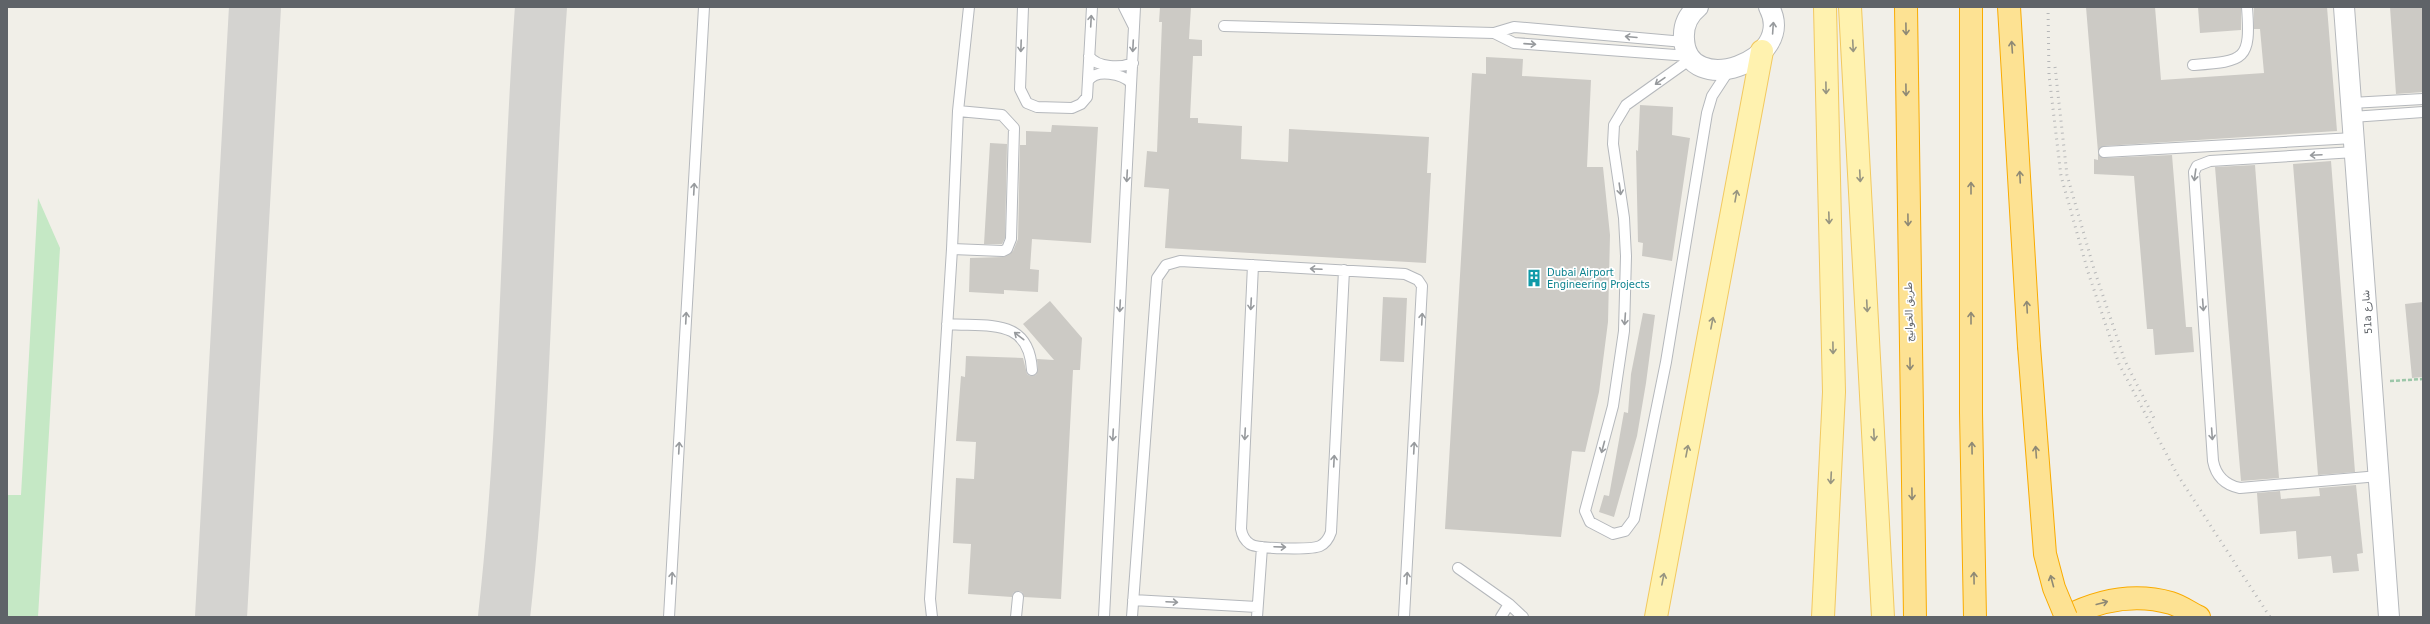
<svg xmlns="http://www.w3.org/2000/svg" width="2430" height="624" font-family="'DejaVu Sans',Vazirmatn,sans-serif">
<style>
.green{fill:#c5e8c5}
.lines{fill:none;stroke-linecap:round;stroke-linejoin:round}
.taxiway{stroke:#d4d3d0;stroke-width:52}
.building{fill:#cccac5}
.lane-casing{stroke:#b5b8bc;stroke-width:12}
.street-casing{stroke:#b5b8bc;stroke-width:22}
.primary-casing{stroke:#f2c960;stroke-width:24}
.highway-casing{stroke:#f9ab00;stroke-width:24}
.path{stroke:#9cc7a9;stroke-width:2.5;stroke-dasharray:4 2;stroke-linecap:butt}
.lane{stroke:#fff;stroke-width:10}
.street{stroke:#fff;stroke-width:20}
.primary{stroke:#fff2af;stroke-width:22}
.highway{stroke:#fde293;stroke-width:22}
.rail{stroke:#b6b7b8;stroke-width:3;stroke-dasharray:1 5;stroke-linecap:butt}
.highway-bridge-casing{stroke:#f9ab00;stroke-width:24;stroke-linecap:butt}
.highway-bridge{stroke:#fde293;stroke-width:22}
.oneway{stroke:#979a9d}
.oneway2{stroke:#8e8975}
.oneway3{stroke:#979581}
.labels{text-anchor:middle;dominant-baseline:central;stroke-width:3.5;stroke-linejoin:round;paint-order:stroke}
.culture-label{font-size:10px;fill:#0d838f;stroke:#fff;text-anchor:start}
.street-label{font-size:10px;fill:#5f6368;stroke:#fff}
</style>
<rect width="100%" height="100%" fill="#f1efe8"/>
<path class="green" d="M 38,198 L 60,248 L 38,617 L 7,617 L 7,495 L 21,495 Z"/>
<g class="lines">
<path class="taxiway" d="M 221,617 L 255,7
M 504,617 C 527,415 526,210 541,7"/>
</g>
<path class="building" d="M 1160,7 L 1191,7 L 1189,39 L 1202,40 L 1202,56 L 1193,56 L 1190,118 L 1198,118 L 1198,123 L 1242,126 L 1241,159 L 1288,162 L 1289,129 L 1429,137 L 1427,173 L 1431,173 L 1426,263 L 1165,248 L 1169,189 L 1144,187 L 1147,151 L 1157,152 L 1162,22 L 1159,22 Z
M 2086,7 L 2155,7 L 2161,80 L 2264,73 L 2260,29 L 2254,29 L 2254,7 L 2327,7 L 2337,131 L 2104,146 L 2098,152 Z
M 2198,7 L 2241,7 L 2241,30 L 2200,33 Z
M 2390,7 L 2423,7 L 2423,92 L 2396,94 Z
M 1486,57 L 1523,59 L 1522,76 L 1591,80 L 1587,167 L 1603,167 L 1610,235 L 1608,322 L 1599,392 L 1585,452 L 1572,451 L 1561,537 L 1445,529 L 1472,73 L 1486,74 Z
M 1640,105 L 1673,107 L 1672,135 L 1690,138 L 1672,261 L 1642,256 L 1643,243 L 1638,242 L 1636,150 L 1638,151 Z
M 1052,125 L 1098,127 L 1091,243 L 1032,239 L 1030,269 L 1039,270 L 1038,292 L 1004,290 L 1004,294 L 969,292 L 970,258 L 1003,257 L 1013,251 L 1018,239 L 1020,145 L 1026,145 L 1026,131 L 1051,132 Z
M 990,143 L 1007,144 L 1005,238 L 1002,244 L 984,244 Z
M 2098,153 L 2104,158 L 2172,155 L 2186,327 L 2192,327 L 2194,352 L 2155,355 L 2153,329 L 2147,329 L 2134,176 L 2094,174 L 2094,159 L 2098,160 Z
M 2331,161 L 2355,472 L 2318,475 L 2293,164 Z
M 2255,165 L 2279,478 L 2241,481 L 2215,167 Z
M 1383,297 L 1407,298 L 1404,362 L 1380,361 Z
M 1050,301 L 1082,338 L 1080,370 L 1073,370 L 1061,599 L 1024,597 L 1022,592 L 1018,591 L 1013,593 L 1012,597 L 968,594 L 971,544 L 953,543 L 956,478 L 974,479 L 976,442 L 956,441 L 961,376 L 965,377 L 966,356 L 1023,358 L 1027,374 L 1030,376 L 1036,375 L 1038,369 L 1037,359 L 1054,360 L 1023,324 Z
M 2423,302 L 2423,377 L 2412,378 L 2405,304 Z
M 1643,313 L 1655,315 L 1646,383 L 1637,436 L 1614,517 L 1599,512 L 1604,495 L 1609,496 L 1624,412 L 1628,413 L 1631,374 Z
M 2356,485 L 2363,553 L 2357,554 L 2359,571 L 2333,573 L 2331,556 L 2298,559 L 2296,531 L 2260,534 L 2257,493 L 2280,491 L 2281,499 L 2320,496 L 2319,488 Z"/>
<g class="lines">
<g class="lane-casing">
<path id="lane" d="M 1023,7 L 1020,89 L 1027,103 L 1037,107 L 1072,108 L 1081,104 L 1087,97 L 1092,7
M 1124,7 L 1134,27
M 1224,26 L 1494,33 L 1514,27 L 1684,42
M 1494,33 L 1514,43 L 1689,56
M 1089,56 C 1097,68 1121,68 1133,63
M 1692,58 L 1626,105 L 1614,125 L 1613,144 L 1624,218 L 1626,256 L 1624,331 L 1613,406 L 1585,511 L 1590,522 L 1613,534 L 1625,531 L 1634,519 L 1666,362 L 1707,113 L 1712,96 L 1729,70
M 2193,65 C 2245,61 2251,61 2247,7
M 1088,81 C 1096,68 1123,74 1131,83
M 2351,103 L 2423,99
M 2352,117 L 2423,112
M 2104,152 L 2354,138
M 2355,152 L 2210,161 L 2197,166 L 2194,172 L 2213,461 C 2216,476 2225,485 2240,488 L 2379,476
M 952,249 L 1003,251 L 1007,249 L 1011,239 L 1014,128 L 1002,115 L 958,111
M 1253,265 L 1241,529 C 1242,535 1244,540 1250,544 C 1257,549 1312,550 1320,546 C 1326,543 1329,538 1331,532 L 1344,270
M 947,324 C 988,327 1029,317 1032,370
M 1458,568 L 1509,604 L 1523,617
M 1133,600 L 1257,607
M 669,617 L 704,7
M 932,617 L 930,599 L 952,249 L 958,111 L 969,7
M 1016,617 L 1018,597
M 1104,617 L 1135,7
M 1132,617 L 1157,278 L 1166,265 L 1180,261 L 1405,274 L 1418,280 L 1422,286 L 1404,617
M 1257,617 L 1262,547
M 1501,617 L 1509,604"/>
</g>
<g class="street-casing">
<path id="street" d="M 1698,7 C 1688,15 1683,25 1684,39 C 1686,99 1798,62 1769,7
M 2344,7 L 2389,617"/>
</g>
<g class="primary-casing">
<path id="primary" d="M 1850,7 L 1883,617
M 1656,617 L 1762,51
M 1823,617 L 1834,392 L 1825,7"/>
</g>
<g class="highway-casing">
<path id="highway" d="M 1906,7 L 1915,617
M 1971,7 L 1971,413 L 1975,617
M 2009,7 L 2029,346
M 2066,617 C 2099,600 2135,593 2171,603 C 2181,606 2190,613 2199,617"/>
</g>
<path class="path" d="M 2390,381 L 2423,379"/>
<use href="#lane" class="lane"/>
<use href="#street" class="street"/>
<use href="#primary" class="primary"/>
<use href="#highway" class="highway"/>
<path class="rail" d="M 2048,7 L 2049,75 L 2061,176 L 2088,272 L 2119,364 L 2177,474 L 2270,617
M 2055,67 L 2067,175 L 2094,269 L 2125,361 L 2155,420"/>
<g class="highway-bridge-casing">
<path id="highway-bridge" d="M 2029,346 L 2045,554 L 2054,588 L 2066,617"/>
</g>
<use href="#highway-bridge" class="highway-bridge"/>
</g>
<defs><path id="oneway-shaft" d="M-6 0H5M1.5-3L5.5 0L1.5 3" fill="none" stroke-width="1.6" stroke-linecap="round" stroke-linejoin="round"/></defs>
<g class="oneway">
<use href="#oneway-shaft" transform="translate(1091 21) rotate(-87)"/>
<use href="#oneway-shaft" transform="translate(1773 28) rotate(-86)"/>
<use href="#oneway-shaft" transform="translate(1631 37) rotate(-175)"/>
<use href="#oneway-shaft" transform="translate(1530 44) rotate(4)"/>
<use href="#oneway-shaft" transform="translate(1021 46) rotate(92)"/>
<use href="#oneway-shaft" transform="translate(1133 46) rotate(93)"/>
<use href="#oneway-shaft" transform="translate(1660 81) rotate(145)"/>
<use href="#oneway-shaft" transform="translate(2316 155) rotate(177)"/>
<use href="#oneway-shaft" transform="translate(2195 175) rotate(98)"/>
<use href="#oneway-shaft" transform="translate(1127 176) rotate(93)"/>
<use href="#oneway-shaft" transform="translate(694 189) rotate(-87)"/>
<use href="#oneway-shaft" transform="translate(1620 189) rotate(82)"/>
<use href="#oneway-shaft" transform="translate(1316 269) rotate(-177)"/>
<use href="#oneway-shaft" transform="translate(1251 304) rotate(93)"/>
<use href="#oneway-shaft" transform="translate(2203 305) rotate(86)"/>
<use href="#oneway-shaft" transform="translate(1120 306) rotate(93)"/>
<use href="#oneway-shaft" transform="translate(686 318) rotate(-87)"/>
<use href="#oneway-shaft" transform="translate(1422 319) rotate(-87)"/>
<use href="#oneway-shaft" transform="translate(1625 319) rotate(94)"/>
<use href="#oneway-shaft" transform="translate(1019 336) rotate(-142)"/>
<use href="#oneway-shaft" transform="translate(1245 434) rotate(93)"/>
<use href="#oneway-shaft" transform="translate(2212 434) rotate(86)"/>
<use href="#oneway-shaft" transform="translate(1113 435) rotate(93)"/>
<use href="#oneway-shaft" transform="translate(1603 447) rotate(105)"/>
<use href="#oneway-shaft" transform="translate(679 448) rotate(-87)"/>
<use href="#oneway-shaft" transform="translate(1414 448) rotate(-87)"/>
<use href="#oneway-shaft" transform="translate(1334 461) rotate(-87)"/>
<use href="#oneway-shaft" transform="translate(1280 547) rotate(2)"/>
<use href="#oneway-shaft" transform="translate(672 578) rotate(-87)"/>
<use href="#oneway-shaft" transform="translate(1407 578) rotate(-87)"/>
<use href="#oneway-shaft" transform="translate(1172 602) rotate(3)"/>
</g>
<g class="oneway2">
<use href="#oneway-shaft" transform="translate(1906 29) rotate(89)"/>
<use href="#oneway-shaft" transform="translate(2012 47) rotate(-94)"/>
<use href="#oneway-shaft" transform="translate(1906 90) rotate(89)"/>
<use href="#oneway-shaft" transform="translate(2020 177) rotate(-93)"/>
<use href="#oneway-shaft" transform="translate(1971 188) rotate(-90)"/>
<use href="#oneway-shaft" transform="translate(1908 220) rotate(89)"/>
<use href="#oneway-shaft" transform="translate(2027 307) rotate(-93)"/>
<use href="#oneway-shaft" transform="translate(1971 318) rotate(-90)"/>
<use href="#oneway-shaft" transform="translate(1910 364) rotate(89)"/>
<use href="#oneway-shaft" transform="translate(1972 448) rotate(-91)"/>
<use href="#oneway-shaft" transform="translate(2036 452) rotate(-94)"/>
<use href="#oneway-shaft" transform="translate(1912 494) rotate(89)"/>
<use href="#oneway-shaft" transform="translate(1974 578) rotate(-91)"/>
<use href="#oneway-shaft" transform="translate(2052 581) rotate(-105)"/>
<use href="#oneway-shaft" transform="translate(2102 603) rotate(-15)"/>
</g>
<g class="oneway3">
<use href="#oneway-shaft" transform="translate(1853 46) rotate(87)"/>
<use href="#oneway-shaft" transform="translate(1826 88) rotate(89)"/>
<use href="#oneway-shaft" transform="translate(1860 176) rotate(87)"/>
<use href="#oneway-shaft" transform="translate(1736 196) rotate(-80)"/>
<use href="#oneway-shaft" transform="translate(1829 218) rotate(88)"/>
<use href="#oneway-shaft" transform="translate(1867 306) rotate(87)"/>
<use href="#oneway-shaft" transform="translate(1712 323) rotate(-79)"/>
<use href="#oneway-shaft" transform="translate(1833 348) rotate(89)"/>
<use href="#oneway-shaft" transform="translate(1874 435) rotate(87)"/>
<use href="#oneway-shaft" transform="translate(1687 451) rotate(-79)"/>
<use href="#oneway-shaft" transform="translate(1831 478) rotate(93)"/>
<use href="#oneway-shaft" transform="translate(1663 579) rotate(-79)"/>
</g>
<defs>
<g id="building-bare" transform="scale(1.38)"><path d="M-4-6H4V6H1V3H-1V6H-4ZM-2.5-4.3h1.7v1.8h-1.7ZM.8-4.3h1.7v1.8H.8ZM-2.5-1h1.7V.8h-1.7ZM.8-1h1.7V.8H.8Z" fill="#0f9aa8" stroke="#fff" stroke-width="2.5" paint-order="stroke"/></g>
</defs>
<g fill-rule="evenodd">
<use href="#building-bare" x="1534" y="278"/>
</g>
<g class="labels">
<g class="culture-label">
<text x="1547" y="272">Dubai Airport<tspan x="1547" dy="12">Engineering Projects</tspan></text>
</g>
<g class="street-label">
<text transform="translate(1909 312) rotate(-91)">طريق الخوانيج</text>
<text transform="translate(2367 312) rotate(-94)">51a شارع</text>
</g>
</g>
<rect width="2430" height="624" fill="none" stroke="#5f6368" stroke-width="16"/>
</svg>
